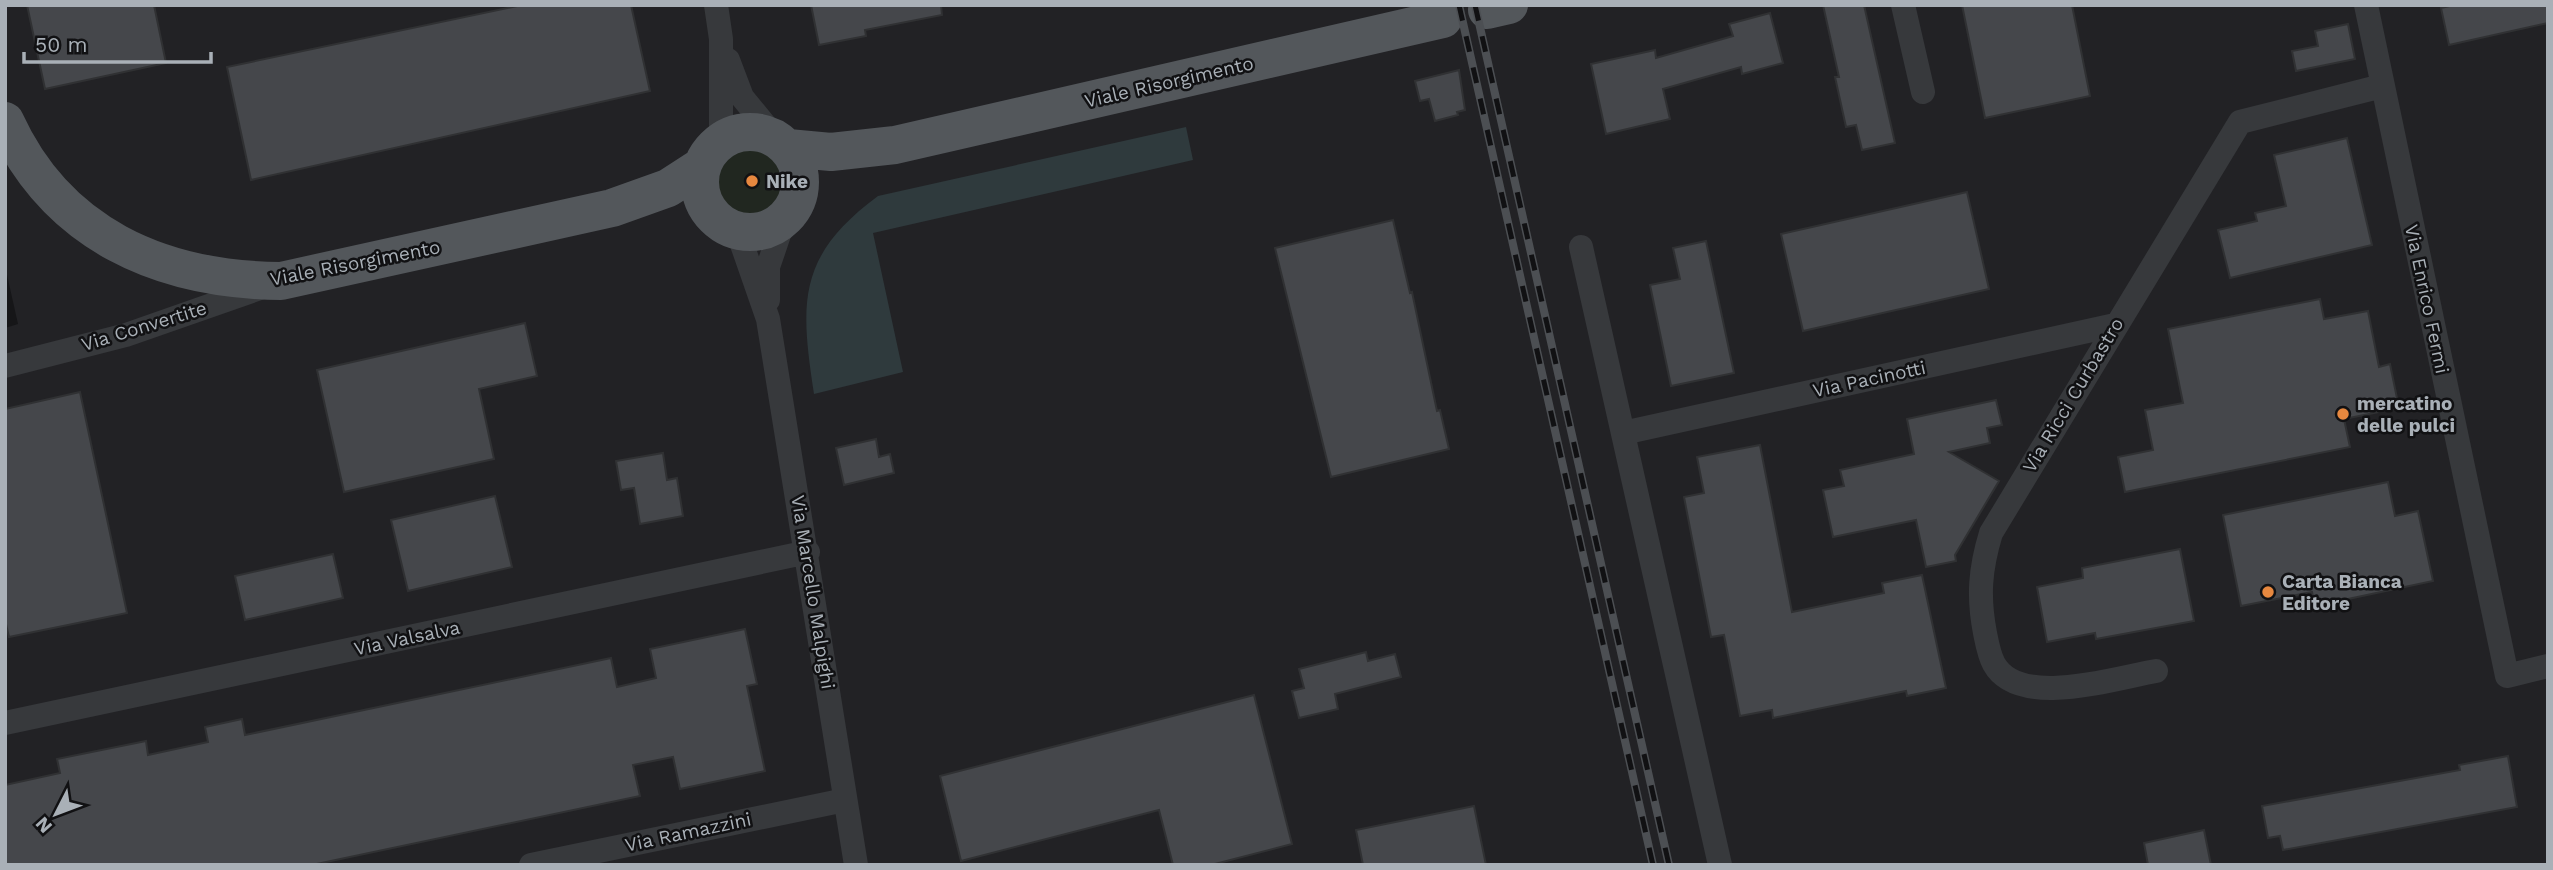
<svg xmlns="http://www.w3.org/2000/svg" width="2553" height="870" font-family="'Work Sans',sans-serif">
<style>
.built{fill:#222225}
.green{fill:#212720}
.water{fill:#2f3a3d}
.building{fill:#45474b;stroke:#303133;stroke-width:2}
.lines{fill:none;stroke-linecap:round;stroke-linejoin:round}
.street{stroke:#37393c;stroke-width:24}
.primary{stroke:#53575b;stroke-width:38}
.rail-casing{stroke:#4c4f53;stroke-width:8}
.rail{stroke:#111113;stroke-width:5;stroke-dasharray:16;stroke-linecap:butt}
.poi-dot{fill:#e7883f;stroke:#111113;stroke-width:2.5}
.labels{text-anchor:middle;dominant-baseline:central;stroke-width:5;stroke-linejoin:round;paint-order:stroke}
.street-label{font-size:19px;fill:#a9b0b7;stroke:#111113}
.poi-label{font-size:19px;font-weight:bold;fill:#a9b0b7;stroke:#111113;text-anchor:start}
</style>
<rect width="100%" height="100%" fill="#161618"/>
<path class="built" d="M 5,5 L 2548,5 L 2548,865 L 5,865 L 5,328 L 18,324 L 5,266 Z"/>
<path class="green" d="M710 182a40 40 0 1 1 80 0a40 40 0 1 1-80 0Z"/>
<path class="water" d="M 1186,127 L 1193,160 L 873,233 L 903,372 L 814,394 C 800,302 797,256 878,196 Z"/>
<path class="building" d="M 27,5 L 154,5 L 166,63 L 45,89 Z
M 522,5 L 631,5 L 650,91 L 251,180 L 227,67 Z
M 811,5 L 941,5 L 942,15 L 865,30 L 866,36 L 819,45 Z
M 1823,5 L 1864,5 L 1895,143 L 1862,150 L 1856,125 L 1846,127 L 1835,77 L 1839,77 Z
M 1962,5 L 2072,5 L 2090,96 L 1985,118 Z
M 2454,5 L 2548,5 L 2548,23 L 2449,45 L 2441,8 Z
M 1770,13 L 1783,63 L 1742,74 L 1741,67 L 1663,89 L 1670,119 L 1606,134 L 1591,64 L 1655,50 L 1656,58 L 1733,36 L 1729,24 Z
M 2348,24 L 2355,59 L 2296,71 L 2292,51 L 2318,46 L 2315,31 Z
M 1459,70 L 1465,110 L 1457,112 L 1458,115 L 1435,121 L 1429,99 L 1420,101 L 1415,81 Z
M 2347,138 L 2372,245 L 2230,278 L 2218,230 L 2257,221 L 2255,213 L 2286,206 L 2274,155 Z
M 1967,192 L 1989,289 L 1803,331 L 1781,234 Z
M 1393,220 L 1410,293 L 1412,292 L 1437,411 L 1440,410 L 1449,449 L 1331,477 L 1275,248 Z
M 1706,241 L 1734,373 L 1671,386 L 1650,285 L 1680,279 L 1673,248 Z
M 2320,299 L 2324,319 L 2368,311 L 2379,367 L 2390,364 L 2399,408 L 2344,419 L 2350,447 L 2125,492 L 2118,457 L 2153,450 L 2145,410 L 2183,403 L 2168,329 Z
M 525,323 L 537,376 L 479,389 L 494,459 L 344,492 L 317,370 Z
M 80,392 L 127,613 L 9,637 L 5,620 L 5,409 Z
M 1996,400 L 2002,425 L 1987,428 L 1990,443 L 1949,452 L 1999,481 L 1955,555 L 1956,561 L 1926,567 L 1916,520 L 1833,537 L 1823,490 L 1844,486 L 1840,470 L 1914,454 L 1907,419 Z
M 876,439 L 879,457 L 890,454 L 894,473 L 844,485 L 836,448 Z
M 1760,445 L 1792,612 L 1884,593 L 1882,583 L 1922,575 L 1946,688 L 1907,696 L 1906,691 L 1773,718 L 1772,710 L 1740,716 L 1724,635 L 1711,637 L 1684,497 L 1704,493 L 1697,457 Z
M 663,453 L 667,480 L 677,478 L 683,516 L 640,524 L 634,488 L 621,490 L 616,461 Z
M 2388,482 L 2395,516 L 2418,511 L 2433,581 L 2315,606 L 2312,592 L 2241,606 L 2223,515 Z
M 495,496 L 512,567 L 408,591 L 391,520 Z
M 2180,549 L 2194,621 L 2096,639 L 2095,633 L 2047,642 L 2037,587 L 2083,578 L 2082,568 Z
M 333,554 L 343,598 L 245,620 L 235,576 Z
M 745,629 L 757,684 L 747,686 L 765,771 L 680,789 L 673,757 L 633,765 L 640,796 L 312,865 L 5,865 L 5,785 L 60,773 L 57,759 L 146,741 L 148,755 L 208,742 L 205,727 L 242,719 L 245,735 L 611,658 L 617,687 L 656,678 L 650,649 Z
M 1366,652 L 1368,661 L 1395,654 L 1401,677 L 1335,694 L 1338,709 L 1299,718 L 1292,691 L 1304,688 L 1299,669 Z
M 1254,695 L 1292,844 L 1211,865 L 1173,865 L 1159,810 L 961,861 L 940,776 Z
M 2508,756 L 2517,807 L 2283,850 L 2280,836 L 2268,838 L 2262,806 L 2460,770 L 2459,765 Z
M 1474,806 L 1486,865 L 1363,865 L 1356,830 Z
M 2204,830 L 2211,865 L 2148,865 L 2144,843 Z"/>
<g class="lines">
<path class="street" d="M 716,5 L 721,39 L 721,140
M 1903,5 L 1923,92
M 2366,5 L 2507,676 L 2548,666
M 728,60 L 742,97 L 774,136
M 737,230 L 768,319 L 856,865
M 1581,247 L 1720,865
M 768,300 L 768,267 L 784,220
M 5,366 L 126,335 L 263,287
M 1623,433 L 2115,325
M 2156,671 C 2115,678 2019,709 1994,664 C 1989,655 1987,643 1985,633 C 1978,597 1980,569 1991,533 L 2240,122 L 2382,86
M 5,723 L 808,552
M 531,865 L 845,800"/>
<path class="primary" d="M 1487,10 L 1509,5
M 5,121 C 57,235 161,280 281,281 L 612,208 L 668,188 L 702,166
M700 182a50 50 0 1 1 100 0a50 50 0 1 1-100 0Z
M 788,148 L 831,152 L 895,145 L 1443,19"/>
<g class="rail-casing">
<path id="rail" d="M 1459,5 L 1653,865
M 1475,5 L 1669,865"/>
</g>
<use href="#rail" class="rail"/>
</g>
<g class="poi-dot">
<circle cx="752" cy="181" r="7"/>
<circle cx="2343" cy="414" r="7"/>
<circle cx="2268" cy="592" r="7"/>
</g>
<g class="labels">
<g class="street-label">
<text transform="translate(1169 82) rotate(-13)">Viale Risorgimento</text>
<text transform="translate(355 263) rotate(-11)">Viale Risorgimento</text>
<text transform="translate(2427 299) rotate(78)">Via Enrico Fermi</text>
<text transform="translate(144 326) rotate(-17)">Via Convertite</text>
<text transform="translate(1869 379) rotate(-12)">Via Pacinotti</text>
<text transform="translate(2073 395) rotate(-59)">Via Ricci Curbastro</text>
<text transform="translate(813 592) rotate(81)">Via Marcello Malpighi</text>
<text transform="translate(407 638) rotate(-12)">Via Valsalva</text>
<text transform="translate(688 832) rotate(-12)">Via Ramazzini</text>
</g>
<g class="poi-label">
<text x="766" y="181">Nike</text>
<text x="2357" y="403">mercatino<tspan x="2357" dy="22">delle pulci</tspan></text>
<text x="2282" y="581">Carta Bianca<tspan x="2282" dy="22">Editore</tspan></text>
</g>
</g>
<rect width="2553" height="870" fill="none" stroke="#a9b0b7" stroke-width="14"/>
<g transform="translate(56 814) rotate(228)" stroke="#111113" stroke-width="5" paint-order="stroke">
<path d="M0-5L12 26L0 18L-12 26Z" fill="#a9b0b7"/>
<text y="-10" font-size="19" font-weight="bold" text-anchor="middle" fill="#a9b0b7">N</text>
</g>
<path d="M24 52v10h187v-10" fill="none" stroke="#a9b0b7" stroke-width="3.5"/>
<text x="35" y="52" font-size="21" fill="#a9b0b7" stroke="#111113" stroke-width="5" paint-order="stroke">50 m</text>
</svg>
